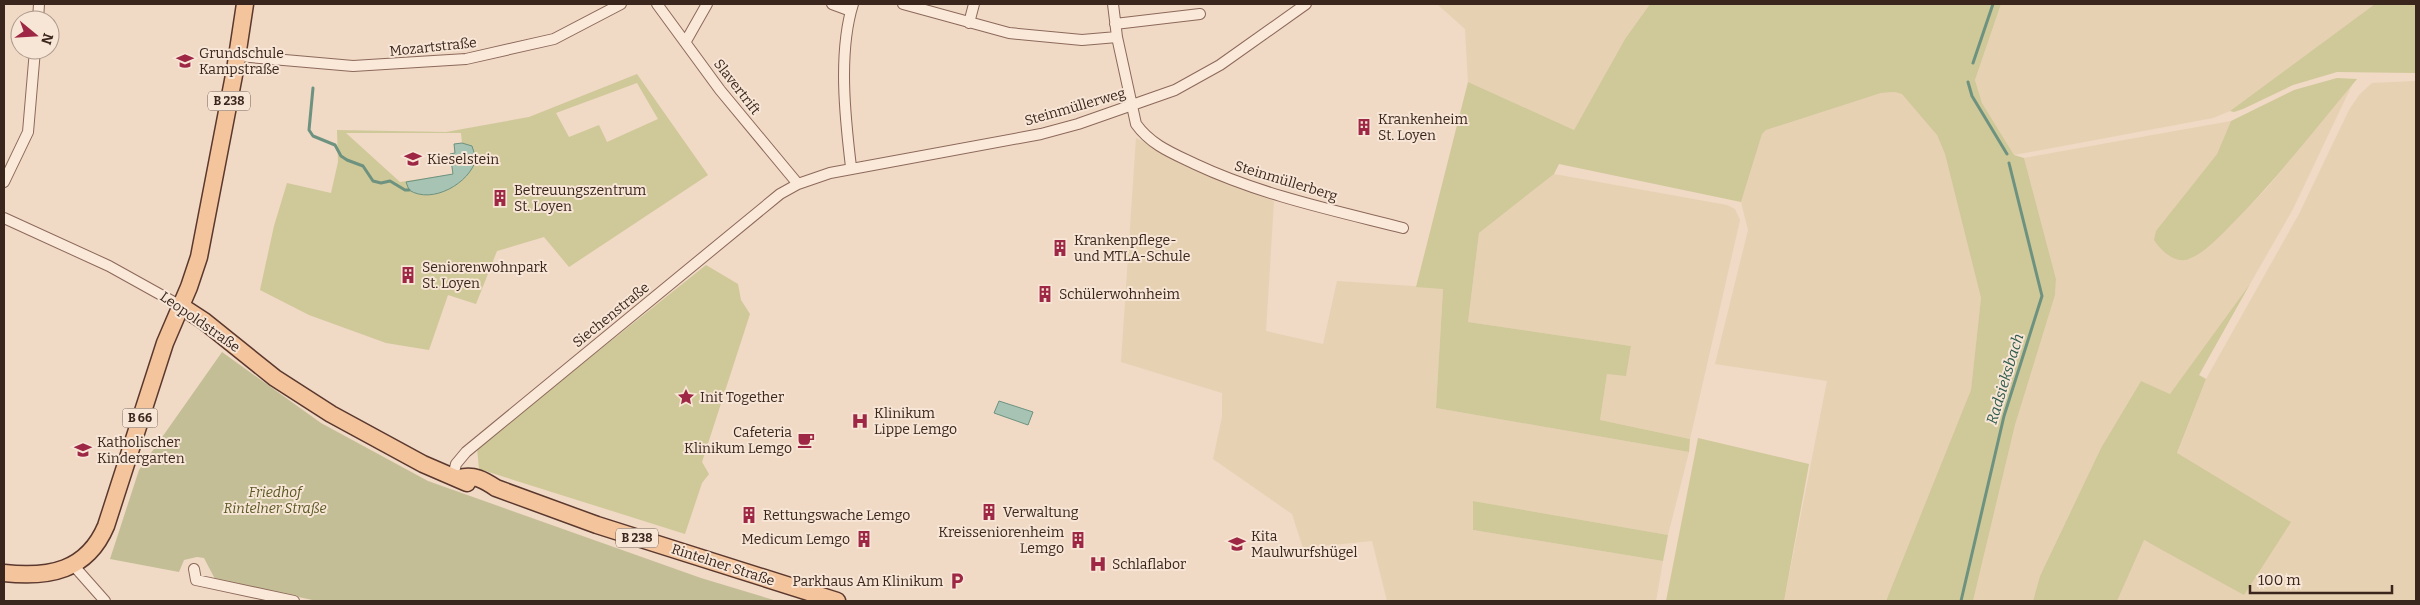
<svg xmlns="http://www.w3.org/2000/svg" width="2420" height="605" font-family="Bitter,serif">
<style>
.farmland{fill:#e6d1b2}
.green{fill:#cfc898;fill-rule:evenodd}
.cemetery{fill:#c4be97}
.water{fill:#a7c3b4;stroke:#6d9280}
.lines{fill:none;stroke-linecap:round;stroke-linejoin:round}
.stream{stroke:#6d9280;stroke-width:3}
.street-casing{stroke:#8c695a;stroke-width:12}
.primary-casing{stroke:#5a382e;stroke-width:19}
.street{stroke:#fae8d9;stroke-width:10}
.primary{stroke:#f4c49c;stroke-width:16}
.labels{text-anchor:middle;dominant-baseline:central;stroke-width:4;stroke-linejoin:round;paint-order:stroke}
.shield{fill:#f7e5d5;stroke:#735f55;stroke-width:1}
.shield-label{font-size:12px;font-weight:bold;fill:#3b261e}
.street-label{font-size:14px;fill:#3b261e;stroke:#f7e5d5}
.poi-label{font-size:14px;fill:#3b261e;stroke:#f7e5d5;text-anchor:start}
.park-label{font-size:14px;font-style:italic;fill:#585924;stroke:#f7e5d5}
.water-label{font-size:15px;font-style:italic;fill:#2d5c4e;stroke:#f7e5d5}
</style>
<rect width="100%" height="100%" fill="#f0d9c5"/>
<path class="farmland" d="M 1437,4 L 1650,4 L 1625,39 L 1574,130 L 1468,82 L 1465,29 Z
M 2001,4 L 2375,4 L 2230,111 L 2213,118 L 2014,155 L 1982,103 L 1975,80 Z
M 2416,81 L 2416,601 L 2117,601 L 2143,540 L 2172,554 L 2291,522 L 2177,454 L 2206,379 L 2299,214 L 2349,110 L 2359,95 L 2372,83 Z
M 2352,85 L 2293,209 L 2250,284 L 2215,335 L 2170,394 L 2141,381 L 2101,448 L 2040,576 L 2033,601 L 1973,601 L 2015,425 L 2055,295 L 2056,279 L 2024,158 L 2231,121 L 2217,154 L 2176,206 L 2190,259 L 2227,229 L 2267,188 Z
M 1895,92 L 1903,94 L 1925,119 L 1937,135 L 1945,154 L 1981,298 L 1971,391 L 1886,601 L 1784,601 L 1827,381 L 1715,364 L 1748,230 L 1741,202 L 1762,134 L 1766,130 L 1881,93 Z
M 1136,138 L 1226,184 L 1274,201 L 1266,331 L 1323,344 L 1337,281 L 1443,288 L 1436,408 L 1689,452 L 1668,535 L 1473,501 L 1473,530 L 1663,561 L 1656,601 L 1387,601 L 1372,541 L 1303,548 L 1292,514 L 1213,459 L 1222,417 L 1222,393 L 1121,362 Z
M 1554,174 L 1727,205 L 1735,209 L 1740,220 L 1690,439 L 1600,420 L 1607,374 L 1626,375 L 1631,346 L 1468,322 L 1479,233 Z"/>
<path class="green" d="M 1650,4 L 2001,4 L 1975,80 L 1982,103 L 2014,155 L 2024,158 L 2056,279 L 2055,295 L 2015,425 L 1973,601 L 1886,601 L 1971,390 L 1981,298 L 1945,154 L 1937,135 L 1902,94 L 1895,92 L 1881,93 L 1766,130 L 1762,134 L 1741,202 L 1559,164 L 1554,174 L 1479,233 L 1468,322 L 1631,346 L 1626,376 L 1607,374 L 1600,420 L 1690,439 L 1689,452 L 1436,408 L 1443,289 L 1416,287 L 1468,82 L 1574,130 L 1625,39 Z
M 2375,4 L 2416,4 L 2416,73 L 2337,72 L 2293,85 L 2243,109 L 2234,112 L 2230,111 Z
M 637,74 L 708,175 L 569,267 L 544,237 L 497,251 L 476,304 L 448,295 L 429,350 L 386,343 L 309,315 L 260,290 L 274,226 L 287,183 L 331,193 L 338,162 L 337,130 L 446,132 L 529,117 ZM 637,83 L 658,119 L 607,142 L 599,125 L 569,137 L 556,113 ZM 346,133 L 461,133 L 462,143 L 454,144 L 455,153 L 450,154 L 453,174 L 400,182 Z
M 2337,78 L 2357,79 C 2317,127 2279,176 2235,221 C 2223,233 2207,251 2191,258 C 2177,266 2161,251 2154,240 L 2156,231 L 2217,154 L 2231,121 L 2294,90 Z
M 706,265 L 738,284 L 741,300 L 750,314 L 702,462 L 709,474 L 702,483 L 685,534 L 479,469 L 477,448 Z
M 2250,284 L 2199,375 L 2206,379 L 2177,453 L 2291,522 L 2244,595 L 2144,540 L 2117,601 L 2033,601 L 2040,576 L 2101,448 L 2141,381 L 2170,394 Z
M 1698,438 L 1809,464 L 1784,601 L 1666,601 Z
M 1473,501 L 1668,535 L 1663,561 L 1473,530 Z"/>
<path class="cemetery" d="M 222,352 L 321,423 L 428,481 L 701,578 L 777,601 L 317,601 L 215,579 L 204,558 L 197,557 L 184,560 L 179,572 L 110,559 L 139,470 Z"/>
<path class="water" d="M 462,143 L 472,146 L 476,159 C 470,183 432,205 409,190 L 406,182 L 453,174 L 450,154 L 455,153 L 454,144 Z
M 999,401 L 1033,412 L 1028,425 L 994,413 Z"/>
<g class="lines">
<path class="stream" d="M 1973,63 L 1993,4
M 1968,82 L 1972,96 L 2007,154
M 313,88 L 309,130 L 313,136 L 335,145 L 341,156 L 347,160 L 363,166 L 373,181 L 381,183 L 390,181 L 405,190 L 409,190
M 1961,601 L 2004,416 L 2042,296 L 2009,163"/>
<g class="street-casing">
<path id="street" d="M 657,4 L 720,90 L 798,184
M 832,4 L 851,11
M 903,4 L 1009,33 L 1082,40 L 1117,37
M 1113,4 L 1117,37 L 1136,124 C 1151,145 1172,153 1195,164 C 1261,195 1332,210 1403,228
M 38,20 L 39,4
M 969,23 L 974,4
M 1115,24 L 1200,14
M 686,41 L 707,4
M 238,56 L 353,66 L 466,59 L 554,39 L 621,4
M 851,167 C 845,117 838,52 853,4
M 4,182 L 28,132 L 35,50
M 4,218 L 109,266 L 181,306
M 453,476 L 456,464 L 466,452 L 780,194 L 798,184 L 830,173 L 1041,134 L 1078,124 L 1175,90 L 1220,65 L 1306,4
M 74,566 L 105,601
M 194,569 L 196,580 L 294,601"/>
</g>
<g class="primary-casing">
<path id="primary" d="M 181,306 L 204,321 L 275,378 L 331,414 L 423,464 L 467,483
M 459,478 C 474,474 484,480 496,488 L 597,525 L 837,601
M 4,573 C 49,578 87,571 106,526 L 165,343 L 189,287 L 199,257 L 235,70 L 245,4"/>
</g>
<use href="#street" class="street"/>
<use href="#primary" class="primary"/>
</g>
<defs>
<g id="school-bare" transform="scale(1.35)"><path d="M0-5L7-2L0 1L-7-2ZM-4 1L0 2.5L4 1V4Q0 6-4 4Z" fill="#9d2744" stroke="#f7e5d5" stroke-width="2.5" paint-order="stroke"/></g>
<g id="building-bare" transform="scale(1.35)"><path d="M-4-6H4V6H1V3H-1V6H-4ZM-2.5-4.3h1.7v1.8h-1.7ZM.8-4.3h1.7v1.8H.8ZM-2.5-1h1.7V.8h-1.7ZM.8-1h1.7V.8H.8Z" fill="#9d2744" stroke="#f7e5d5" stroke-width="2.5" paint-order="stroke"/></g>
<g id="sight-bare" transform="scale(1.35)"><path d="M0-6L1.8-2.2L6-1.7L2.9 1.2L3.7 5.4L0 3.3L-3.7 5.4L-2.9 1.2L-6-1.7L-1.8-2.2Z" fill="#9d2744" stroke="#f7e5d5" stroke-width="2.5" paint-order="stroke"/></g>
<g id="hospital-bare" transform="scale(1.35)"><path d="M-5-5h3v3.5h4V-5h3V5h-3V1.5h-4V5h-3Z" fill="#9d2744" stroke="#f7e5d5" stroke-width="2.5" paint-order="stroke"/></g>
<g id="cafe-bare" transform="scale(1.35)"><path d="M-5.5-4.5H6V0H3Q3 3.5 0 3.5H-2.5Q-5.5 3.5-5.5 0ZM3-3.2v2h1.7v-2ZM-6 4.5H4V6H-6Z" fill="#9d2744" stroke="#f7e5d5" stroke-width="2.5" paint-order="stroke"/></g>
<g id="parking-bare" transform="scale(1.35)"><path d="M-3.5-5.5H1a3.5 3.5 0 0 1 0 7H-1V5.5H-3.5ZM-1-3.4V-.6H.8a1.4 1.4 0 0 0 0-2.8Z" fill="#9d2744" stroke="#f7e5d5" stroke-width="2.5" paint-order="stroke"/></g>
</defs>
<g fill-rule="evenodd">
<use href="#school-bare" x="185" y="61"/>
<use href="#building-bare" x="1364" y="127"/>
<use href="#school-bare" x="413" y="159"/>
<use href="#building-bare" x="500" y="198"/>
<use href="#building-bare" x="1060" y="248"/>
<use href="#building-bare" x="408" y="275"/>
<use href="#building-bare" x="1045" y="294"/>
<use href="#sight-bare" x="686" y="397"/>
<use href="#hospital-bare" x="860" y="421"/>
<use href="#cafe-bare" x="806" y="440"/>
<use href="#school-bare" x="83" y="450"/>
<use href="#building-bare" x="989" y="512"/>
<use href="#building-bare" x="749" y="515"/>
<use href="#building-bare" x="864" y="539"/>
<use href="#building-bare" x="1078" y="540"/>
<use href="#school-bare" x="1237" y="544"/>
<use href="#hospital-bare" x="1098" y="564"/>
<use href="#parking-bare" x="957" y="581"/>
</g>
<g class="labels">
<g class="shield">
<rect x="208" y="91.5" width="42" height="19" rx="4"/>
<rect x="122.5" y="408.5" width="35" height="19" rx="4"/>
<rect x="616" y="528.5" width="42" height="19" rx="4"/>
</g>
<g class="shield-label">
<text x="229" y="101">B 238</text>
<text x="140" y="418">B 66</text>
<text x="637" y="538">B 238</text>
</g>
<g class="street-label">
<text transform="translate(433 47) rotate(-6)">Mozartstraße</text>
<text transform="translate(737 87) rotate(52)">Slavertrift</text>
<text transform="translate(1075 107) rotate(-16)">Steinmüllerweg</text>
<text transform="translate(1286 181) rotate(17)">Steinmüllerberg</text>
<text transform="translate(611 315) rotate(-39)">Siechenstraße</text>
<text transform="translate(200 322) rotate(35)">Leopoldstraße</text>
<text transform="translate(723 565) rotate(18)">Rintelner Straße</text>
</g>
<g class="poi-label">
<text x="199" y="53">Grundschule<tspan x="199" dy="16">Kampstraße</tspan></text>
<text x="1378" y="119">Krankenheim<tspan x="1378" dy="16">St. Loyen</tspan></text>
<text x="427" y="159">Kieselstein</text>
<text x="514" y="190">Betreuungszentrum<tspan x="514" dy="16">St. Loyen</tspan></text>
<text x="1074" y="240">Krankenpflege-<tspan x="1074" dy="16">und MTLA-Schule</tspan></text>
<text x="422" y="267">Seniorenwohnpark<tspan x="422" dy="16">St. Loyen</tspan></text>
<text x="1059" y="294">Schülerwohnheim</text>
<text x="700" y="397">Init Together</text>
<text x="874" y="413">Klinikum<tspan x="874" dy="16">Lippe Lemgo</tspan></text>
<text x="792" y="432" text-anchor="end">Cafeteria<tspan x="792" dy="16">Klinikum Lemgo</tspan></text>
<text x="97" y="442">Katholischer<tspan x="97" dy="16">Kindergarten</tspan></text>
<text x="1003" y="512">Verwaltung</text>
<text x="763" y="515">Rettungswache Lemgo</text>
<text x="1064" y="532" text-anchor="end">Kreisseniorenheim<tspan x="1064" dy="16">Lemgo</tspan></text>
<text x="1251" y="536">Kita<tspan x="1251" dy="16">Maulwurfshügel</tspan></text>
<text x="850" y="539" text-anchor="end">Medicum Lemgo</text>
<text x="1112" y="564">Schlaflabor</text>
<text x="943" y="581" text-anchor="end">Parkhaus Am Klinikum</text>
</g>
<g class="park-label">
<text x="275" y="492">Friedhof<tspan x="275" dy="16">Rintelner Straße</tspan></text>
</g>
<g class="water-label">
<text transform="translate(2005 379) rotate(-73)">Radsieksbach</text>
</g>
</g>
<rect width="2420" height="605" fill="none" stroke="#3b261e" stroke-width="10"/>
<g transform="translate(35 35) rotate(108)"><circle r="24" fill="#f7e5d5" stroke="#ac998c"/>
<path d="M0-4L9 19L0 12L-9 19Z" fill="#9d2744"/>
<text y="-8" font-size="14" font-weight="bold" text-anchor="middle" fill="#3b261e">N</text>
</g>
<path d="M2250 585v8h142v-8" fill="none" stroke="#3b261e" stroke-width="2.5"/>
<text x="2258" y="585" font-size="15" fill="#3b261e" stroke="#f7e5d5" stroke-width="4" paint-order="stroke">100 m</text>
</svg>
